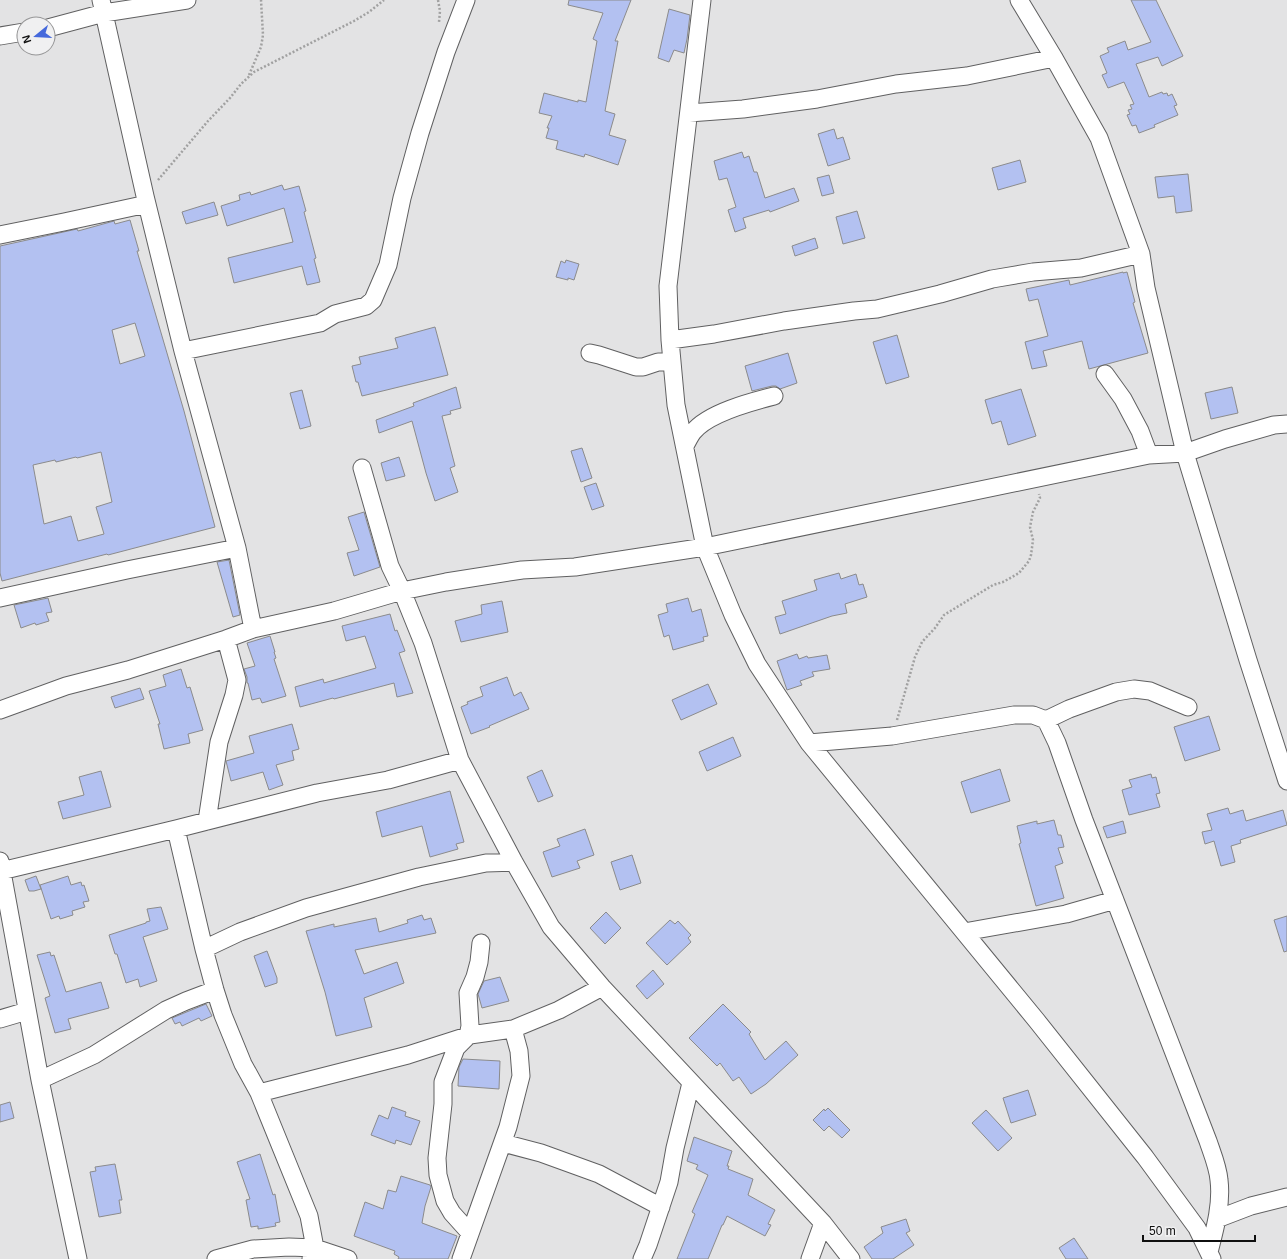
<svg xmlns="http://www.w3.org/2000/svg" width="1287" height="1259" font-family="Arial,sans-serif">
<style>
.building{fill:#b3c1f1;stroke:#8b8b8c;fill-rule:evenodd}
.lines{fill:none;stroke-linecap:round;stroke-linejoin:round}
.minor-casing{stroke:#606061;stroke-width:19}
.path{stroke:#a1a1a1;stroke-width:2.5;stroke-dasharray:2 2;stroke-linecap:butt}
.minor{stroke:#fff;stroke-width:17}
</style>
<rect width="100%" height="100%" fill="#e3e3e4"/>
<path class="building" d="M 569,0 L 631,0 L 615,41 L 618,41 L 605,111 L 615,114 L 609,135 L 626,140 L 618,165 L 585,154 L 584,157 L 556,149 L 558,141 L 546,138 L 549,128 L 547,128 L 552,116 L 539,113 L 544,93 L 578,102 L 578,100 L 586,102 L 597,41 L 593,39 L 603,13 L 568,5 Z
M 1131,0 L 1156,0 L 1183,56 L 1162,66 L 1158,57 L 1136,64 L 1149,97 L 1162,92 L 1163,94 L 1167,93 L 1168,96 L 1172,94 L 1177,105 L 1174,106 L 1178,115 L 1154,125 L 1155,127 L 1139,133 L 1136,125 L 1132,126 L 1127,115 L 1130,114 L 1128,110 L 1132,109 L 1130,105 L 1134,104 L 1124,82 L 1108,88 L 1102,75 L 1107,73 L 1100,56 L 1109,52 L 1107,48 L 1125,41 L 1128,50 L 1151,42 Z
M 669,9 L 690,15 L 687,39 L 684,53 L 674,50 L 669,62 L 658,58 Z
M 834,129 L 837,139 L 843,137 L 850,159 L 828,166 L 818,134 Z
M 742,152 L 744,158 L 749,156 L 754,172 L 757,172 L 765,198 L 794,188 L 799,201 L 770,212 L 769,210 L 743,218 L 746,228 L 735,232 L 728,210 L 736,207 L 727,178 L 719,180 L 714,161 Z
M 1020,160 L 1026,182 L 998,190 L 992,168 Z
M 1188,174 L 1192,211 L 1176,213 L 1174,196 L 1158,198 L 1155,177 Z
M 829,175 L 834,193 L 822,196 L 817,178 Z
M 282,185 L 284,190 L 299,186 L 306,211 L 304,212 L 316,258 L 314,259 L 320,282 L 307,285 L 302,266 L 234,283 L 228,258 L 293,242 L 284,208 L 227,226 L 221,206 L 240,200 L 239,195 L 250,192 L 251,195 Z
M 214,202 L 218,215 L 186,224 L 182,212 Z
M 857,211 L 865,238 L 843,244 L 836,217 Z
M 130,220 L 139,251 L 137,251 L 184,411 L 215,527 L 108,555 L 107,554 L 2,581 L 0,573 L 0,246 L 77,229 L 78,231 L 114,221 L 115,224 ZM 135,323 L 145,356 L 120,364 L 112,330 ZM 101,452 L 112,502 L 96,507 L 104,534 L 78,541 L 71,516 L 44,524 L 33,465 L 55,460 L 56,462 L 76,457 L 77,458 Z
M 815,238 L 818,248 L 795,256 L 792,246 Z
M 566,260 L 579,264 L 574,280 L 568,278 L 568,280 L 556,277 L 561,261 L 565,263 Z
M 1123,272 L 1123,273 L 1127,272 L 1135,302 L 1133,303 L 1148,353 L 1089,369 L 1082,341 L 1043,351 L 1047,366 L 1032,369 L 1025,342 L 1048,336 L 1038,299 L 1029,301 L 1026,289 L 1069,280 L 1070,285 Z
M 435,327 L 448,375 L 362,396 L 358,382 L 356,382 L 352,366 L 361,364 L 359,357 L 398,348 L 395,338 Z
M 897,335 L 909,377 L 886,384 L 873,342 Z
M 788,353 L 797,383 L 780,389 L 776,386 L 772,386 L 752,391 L 745,366 Z
M 456,387 L 461,408 L 450,411 L 451,414 L 442,416 L 455,466 L 450,468 L 458,492 L 435,501 L 426,473 L 412,421 L 379,433 L 376,420 L 414,406 L 413,403 Z
M 1232,387 L 1238,413 L 1211,419 L 1205,393 Z
M 1021,389 L 1036,436 L 1008,445 L 1001,421 L 992,424 L 985,400 Z
M 302,390 L 311,426 L 300,429 L 290,393 Z
M 582,448 L 592,478 L 581,482 L 571,451 Z
M 399,457 L 405,476 L 386,481 L 381,463 Z
M 596,483 L 604,506 L 592,510 L 584,487 Z
M 364,512 L 380,567 L 354,576 L 347,553 L 359,550 L 348,517 Z
M 229,560 L 240,615 L 233,617 L 217,562 Z
M 839,573 L 841,579 L 856,574 L 859,585 L 863,584 L 867,597 L 845,604 L 847,613 L 832,616 L 780,634 L 775,617 L 786,614 L 782,601 L 817,590 L 814,580 Z
M 48,598 L 52,612 L 46,613 L 49,621 L 36,625 L 35,623 L 21,628 L 14,605 Z
M 688,598 L 692,612 L 701,609 L 708,636 L 703,637 L 704,641 L 673,650 L 669,635 L 664,637 L 658,615 L 668,612 L 666,604 Z
M 502,601 L 508,632 L 461,642 L 455,621 L 482,614 L 481,605 Z
M 390,614 L 395,631 L 397,630 L 405,651 L 399,653 L 413,693 L 397,697 L 394,683 L 334,699 L 333,698 L 300,707 L 295,687 L 323,679 L 324,683 L 376,668 L 365,636 L 346,641 L 342,626 Z
M 270,636 L 275,652 L 274,652 L 276,658 L 274,659 L 286,696 L 262,703 L 260,698 L 252,700 L 248,683 L 247,683 L 247,677 L 244,669 L 255,666 L 247,643 Z
M 797,654 L 799,659 L 807,656 L 808,658 L 827,655 L 830,669 L 812,672 L 814,676 L 800,681 L 802,685 L 787,690 L 777,661 Z
M 181,669 L 187,688 L 190,687 L 203,730 L 188,734 L 190,743 L 164,749 L 158,724 L 160,724 L 149,691 L 166,686 L 163,675 Z
M 507,677 L 514,696 L 521,692 L 529,709 L 489,726 L 490,727 L 471,734 L 461,707 L 468,704 L 467,702 L 483,696 L 480,687 Z
M 708,684 L 717,704 L 681,720 L 672,700 Z
M 140,688 L 144,699 L 115,708 L 111,697 Z
M 1209,716 L 1220,750 L 1185,761 L 1174,727 Z
M 292,724 L 299,749 L 292,751 L 294,760 L 276,765 L 283,785 L 269,790 L 263,772 L 231,781 L 226,761 L 254,753 L 249,736 Z
M 733,737 L 741,756 L 707,771 L 699,752 Z
M 1000,769 L 1010,801 L 971,813 L 961,782 Z
M 542,770 L 553,796 L 538,802 L 527,777 Z
M 101,771 L 111,807 L 63,819 L 58,802 L 84,795 L 79,777 Z
M 1151,774 L 1152,778 L 1156,777 L 1160,793 L 1156,794 L 1160,807 L 1129,815 L 1122,790 L 1132,787 L 1129,780 Z
M 450,791 L 464,842 L 456,844 L 458,849 L 430,857 L 422,826 L 382,837 L 376,812 Z
M 1228,808 L 1230,814 L 1243,810 L 1246,821 L 1283,810 L 1287,825 L 1240,840 L 1241,843 L 1231,846 L 1235,862 L 1221,866 L 1214,841 L 1205,844 L 1202,832 L 1212,830 L 1207,814 Z
M 1054,820 L 1058,835 L 1061,835 L 1064,847 L 1058,848 L 1063,863 L 1055,866 L 1064,898 L 1036,906 L 1019,844 L 1021,843 L 1017,826 L 1037,821 L 1037,824 Z
M 1123,821 L 1126,833 L 1107,838 L 1103,827 Z
M 585,829 L 594,855 L 577,861 L 580,868 L 552,877 L 543,852 L 560,846 L 557,839 Z
M 632,855 L 641,883 L 620,890 L 611,862 Z
M 36,876 L 41,889 L 34,891 L 29,891 L 25,880 Z
M 68,876 L 71,885 L 81,882 L 82,886 L 84,885 L 89,901 L 83,902 L 85,907 L 72,911 L 73,915 L 60,919 L 59,916 L 51,919 L 40,885 Z
M 161,907 L 168,929 L 143,937 L 157,981 L 140,987 L 138,979 L 126,983 L 117,954 L 115,954 L 109,935 L 146,923 L 146,922 L 150,921 L 147,909 Z
M 606,912 L 621,928 L 605,944 L 590,928 Z
M 422,915 L 424,920 L 431,918 L 436,933 L 355,950 L 364,974 L 397,962 L 404,983 L 364,998 L 372,1027 L 336,1036 L 325,992 L 306,931 L 334,924 L 334,927 L 376,918 L 379,932 L 408,923 L 407,920 Z
M 1287,916 L 1287,951 L 1284,952 L 1274,920 Z
M 670,920 L 675,924 L 678,921 L 691,935 L 688,938 L 691,942 L 667,965 L 646,943 Z
M 267,951 L 277,978 L 277,983 L 265,987 L 254,956 Z
M 50,952 L 51,956 L 54,955 L 66,992 L 101,982 L 109,1008 L 68,1019 L 71,1029 L 55,1033 L 45,998 L 50,996 L 37,955 Z
M 653,970 L 664,984 L 647,999 L 636,986 Z
M 500,977 L 509,1001 L 482,1008 L 478,994 L 484,981 Z
M 206,1004 L 212,1016 L 201,1021 L 199,1018 L 182,1026 L 180,1022 L 175,1024 L 172,1018 Z
M 723,1004 L 751,1032 L 749,1034 L 765,1060 L 786,1041 L 798,1055 L 766,1084 L 751,1094 L 739,1077 L 733,1081 L 720,1063 L 717,1066 L 689,1038 Z
M 463,1059 L 500,1061 L 499,1089 L 458,1086 L 459,1067 Z
M 1028,1090 L 1036,1115 L 1011,1123 L 1003,1098 Z
M 10,1102 L 14,1118 L 0,1122 L 0,1105 Z
M 392,1107 L 406,1112 L 405,1116 L 420,1121 L 411,1145 L 396,1140 L 395,1144 L 371,1135 L 379,1115 L 388,1119 Z
M 828,1108 L 850,1130 L 842,1138 L 829,1126 L 824,1131 L 813,1120 L 824,1109 L 825,1111 Z
M 986,1110 L 1012,1138 L 998,1151 L 972,1123 Z
M 694,1137 L 732,1151 L 727,1166 L 729,1166 L 728,1169 L 753,1179 L 748,1195 L 775,1210 L 768,1224 L 771,1225 L 765,1236 L 727,1216 L 723,1225 L 722,1225 L 708,1259 L 677,1259 L 695,1214 L 692,1212 L 708,1175 L 696,1169 L 698,1165 L 687,1161 Z
M 260,1154 L 273,1195 L 275,1194 L 280,1222 L 275,1223 L 276,1226 L 258,1229 L 258,1226 L 251,1227 L 246,1200 L 250,1199 L 237,1162 Z
M 115,1164 L 122,1200 L 119,1200 L 121,1213 L 99,1217 L 90,1172 L 96,1171 L 95,1167 Z
M 401,1176 L 430,1185 L 431,1187 L 425,1206 L 422,1223 L 457,1236 L 448,1259 L 398,1259 L 399,1257 L 394,1254 L 395,1251 L 354,1236 L 365,1202 L 383,1209 L 388,1190 L 396,1192 Z
M 906,1219 L 910,1231 L 906,1233 L 914,1245 L 893,1259 L 872,1259 L 864,1247 L 883,1233 L 881,1227 Z
M 1074,1238 L 1088,1259 L 1066,1259 L 1059,1248 Z"/>
<g class="lines">
<g class="minor-casing">
<path id="minor" d="M 101,0 L 145,196 L 183,351 L 237,548 L 253,629
M 702,0 L 668,286 L 670,340 L 676,405 L 705,547 L 733,615 L 757,664 L 809,743 L 1037,1021 L 1145,1157 L 1197,1228 L 1212,1259
M 1019,0 L 1054,58 L 1099,138 L 1141,254 L 1146,288 L 1185,453 L 1248,660 L 1287,781
M 48,28 L 104,13 L 187,0
M 0,36 L 24,32
M 689,113 L 743,109 L 817,99 L 896,84 L 967,76 L 1054,58
M 0,235 L 64,222 L 147,204
M 670,340 L 714,334 L 784,321 L 854,311 L 877,309 L 940,294 L 992,279 L 1033,272 L 1081,268 L 1141,254
M 183,351 L 320,323 L 335,314 L 366,306 L 373,300 L 388,265 L 402,198 L 420,133 L 446,52 L 466,0
M 590,353 L 599,355 L 636,367 L 643,367 L 658,362 L 672,362
M 1105,374 L 1123,399 L 1140,431 L 1149,455
M 685,446 C 687,442 690,436 693,432 C 708,413 750,402 774,396
M 362,468 L 390,566 L 402,591 L 423,643 L 460,760 L 514,862 L 551,927 L 602,987 L 823,1223 L 851,1259
M 0,598 L 127,570 L 237,548
M 0,710 L 66,686 L 128,670 L 226,639 L 253,629 L 334,611 L 402,591 L 446,582 L 522,570 L 575,567 L 705,547 L 1149,455 L 1185,453 L 1225,439 L 1274,425 L 1287,424
M 1046,720 L 1069,709 L 1116,692 L 1134,689 L 1150,691 L 1188,707
M 809,743 L 892,736 L 1014,715 L 1033,715 L 1046,720 L 1057,743 L 1084,820 L 1208,1141 C 1212,1153 1218,1167 1219,1180 C 1222,1204 1215,1229 1209,1252
M 207,821 L 219,742 L 234,695 L 237,680 L 226,639
M 176,829 L 204,949 L 215,990 L 223,1015 L 243,1064 L 259,1093 L 309,1216 L 315,1248 L 311,1259
M 0,861 L 40,1080 L 78,1259
M 1,871 L 176,829 L 317,793 L 388,780 L 460,760
M 964,932 L 1066,914 L 1115,900
M 204,949 L 240,932 L 306,908 L 419,877 L 486,863 L 514,862
M 0,1019 L 27,1011
M 40,1080 L 94,1055 L 166,1010 L 186,1001 L 215,990
M 259,1093 L 408,1055 L 470,1035 L 513,1029 L 559,1010 L 602,987
M 503,1143 L 541,1153 L 599,1174 L 661,1207
M 1217,1219 L 1251,1206 L 1287,1197
M 470,1233 L 452,1213 L 445,1201 L 438,1175 L 437,1158 L 443,1104 L 443,1082 L 456,1048 L 468,1036 L 470,1026 L 468,993 L 475,977 L 479,962 L 481,943
M 216,1259 L 253,1249 L 289,1247 L 315,1248 L 348,1259
M 461,1259 L 508,1127 L 521,1076 L 519,1051 L 513,1029
M 642,1259 L 648,1245 L 669,1182 L 675,1148 L 691,1083
M 810,1259 L 823,1223"/>
</g>
<path class="path" d="M 438,0 L 440,11 L 439,22
M 249,75 L 261,47 L 263,35 L 261,0
M 158,180 L 208,121 L 230,98 L 241,84 L 254,72 L 354,21 L 369,12 L 384,0
M 897,720 L 915,657 L 922,642 L 935,628 L 944,615 L 993,585 L 1003,582 L 1012,577 L 1019,573 L 1029,561 L 1031,555 L 1033,540 L 1030,527 L 1033,512 L 1040,498 L 1039,494"/>
<use href="#minor" class="minor"/>
</g>
<g transform="translate(36 36) rotate(252)"><circle r="19" fill="#f0f0f1" stroke="#969697"/>
<path d="M0-3L7 15L0 10L-7 15Z" fill="#4569dc"/>
<text y="-6" font-size="11" font-weight="bold" text-anchor="middle" fill="#0f0f0f">N</text>
</g>
<path d="M1143 1235v6h112v-6" fill="none" stroke="#0f0f0f" stroke-width="2"/>
<text x="1149" y="1235" font-size="12" fill="#0f0f0f" stroke="#f0f0f1" stroke-width="3" paint-order="stroke">50 m</text>
</svg>
